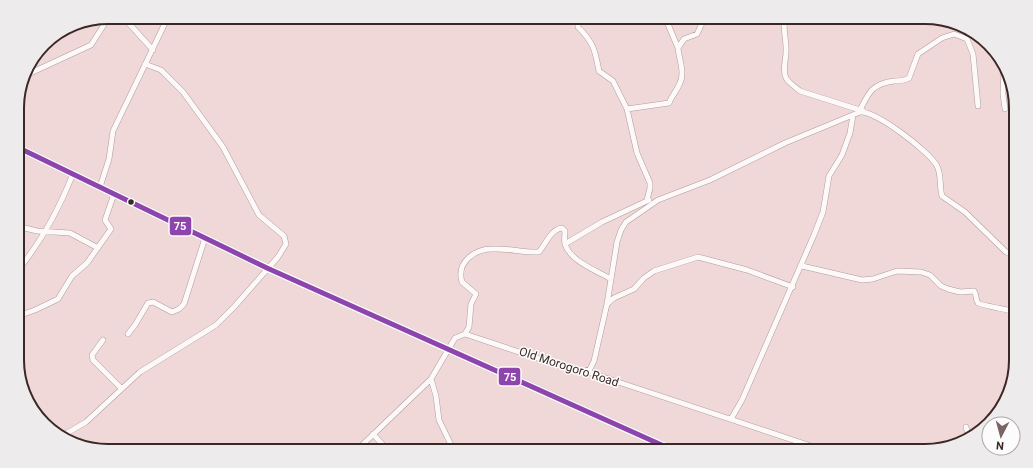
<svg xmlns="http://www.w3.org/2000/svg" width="1033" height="468" font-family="Roboto,sans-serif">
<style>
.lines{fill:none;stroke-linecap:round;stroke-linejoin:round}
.minor-casing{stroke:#af9c9c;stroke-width:6}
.highway-casing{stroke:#af9c9c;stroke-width:8}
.minor{stroke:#fdf9f9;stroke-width:5}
.highway{stroke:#fdf9f9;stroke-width:7}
.bus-1-casing{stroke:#fcfcfc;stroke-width:8}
.bus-1{stroke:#8e44ad;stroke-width:5}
.bus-dot{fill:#3b2726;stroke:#fcfcfc;stroke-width:1.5}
.labels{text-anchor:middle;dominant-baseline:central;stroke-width:3;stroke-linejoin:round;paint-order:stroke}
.street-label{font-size:12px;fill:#3b2726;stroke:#fcfcfc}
.rim{fill:none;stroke:#3b2726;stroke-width:2}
.line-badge{stroke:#fcfcfc;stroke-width:1.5}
.badge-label{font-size:11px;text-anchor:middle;font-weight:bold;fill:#fff}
</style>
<rect width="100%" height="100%" fill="#f0d8d8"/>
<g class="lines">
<g class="minor-casing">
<path id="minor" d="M 123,17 L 153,50
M 578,17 L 578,27 C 594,43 595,50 599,71 L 613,81 L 627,109 L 637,153 L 650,183 L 650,188 L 647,200
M 665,17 L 678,48
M 785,17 C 782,29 787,40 786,52 C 786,60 782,70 786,78 C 789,83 795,87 800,91 L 863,111
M 1004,69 L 1003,94 L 1005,109
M 24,76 L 91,45 L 109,17
M 627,109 L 669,103 C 672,95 677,91 680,83 C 685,72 679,59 678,48 L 684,39 L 697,34 L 705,17
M 860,110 C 869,92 872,84 894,81 C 899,81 904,81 909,78 L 918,54 L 942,38 L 954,34 L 967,39 L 973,54 L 978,106
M 100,187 L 109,159 L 113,131 L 168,17
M 18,233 L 25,228 L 37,231 L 70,233 L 98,248
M 565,244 L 602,222 L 649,200
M 802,266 L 862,280 L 873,279 L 897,271 L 921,272 L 930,275 L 941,286 L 948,289 L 960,292 L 974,291 C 977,294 975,299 978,303 C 980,305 1010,310 1016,312
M 18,270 C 42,241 59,209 73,174
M 607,304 L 614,298 L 634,289 L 644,278 L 654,271 L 698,257 L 747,270 L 793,287
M 18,316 L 35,310 L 58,299 L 72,276 L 87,263 L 111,229 L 105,220 L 114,194
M 128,334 L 135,325 L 148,303 L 153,302 L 172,312 L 179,309 L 184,304 L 205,238
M 465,334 L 469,327 L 471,304 L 476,294 L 462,282 C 456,262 475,249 492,249 C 508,248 524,253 539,252 C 545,245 551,229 562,228 L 565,231 C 565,235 564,240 565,244 C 570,261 597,271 611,279
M 103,340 L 92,355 L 93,360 L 121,388
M 585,371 L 590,369 L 594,361 L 607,304 L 617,242 L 621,230 L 626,222 L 658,200 L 710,180 L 785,143 L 860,112 C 875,110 930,152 937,166 C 942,176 939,186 942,196 L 965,212 L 1006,252 L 1016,255
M 431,379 L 436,396 L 439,420 L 454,451
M 731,419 L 742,400 L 814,235 L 823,212 L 829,176 L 842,155 L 850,133 L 853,115
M 966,427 L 969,438
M 373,434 L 383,445 L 385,451
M 62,436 L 86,422 L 140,372 L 216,325 L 234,307 L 278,257 L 286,244 L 284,236 L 259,215 L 223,147 L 183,92 L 161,70 L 145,64
M 356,451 L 431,379 L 455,338 L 465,334 L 567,368 L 581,372 L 585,371 L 826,451
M 476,451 L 486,447 L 495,451"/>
</g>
<g class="highway-casing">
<path id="highway" d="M 17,147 L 267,268 L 675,451"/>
</g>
<use href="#minor" class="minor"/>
<use href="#highway" class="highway"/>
<g class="bus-1-casing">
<path id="bus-1" d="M 17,147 L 267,268 L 675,451"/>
</g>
<use href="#bus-1" class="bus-1"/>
</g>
<circle class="bus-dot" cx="131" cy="202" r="3.5"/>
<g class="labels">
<g class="street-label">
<text transform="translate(569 367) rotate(18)">Old Morogoro Road</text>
</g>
</g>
<path d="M0 0H1033V468H0ZM108 24H925A84 84 0 0 1 1009 108V360A84 84 0 0 1 925 444H108A84 84 0 0 1 24 360V108A84 84 0 0 1 108 24Z" fill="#edebeb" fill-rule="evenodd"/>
<path class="rim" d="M108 24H925A84 84 0 0 1 1009 108V360A84 84 0 0 1 925 444H108A84 84 0 0 1 24 360V108A84 84 0 0 1 108 24Z"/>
<g class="line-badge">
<rect x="169" y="216" width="23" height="20" rx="4" fill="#8e44ad"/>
<rect x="498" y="367" width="23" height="19" rx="4" fill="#8e44ad"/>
</g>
<g class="badge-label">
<text x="180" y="230">75</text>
<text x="510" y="381">75</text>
</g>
<g transform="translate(1001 436) rotate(186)"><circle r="19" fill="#fcfcfc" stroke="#afa7a6"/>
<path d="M0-3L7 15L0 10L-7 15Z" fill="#7a6564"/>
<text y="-6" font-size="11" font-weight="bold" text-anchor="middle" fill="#3b2726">N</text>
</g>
</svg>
